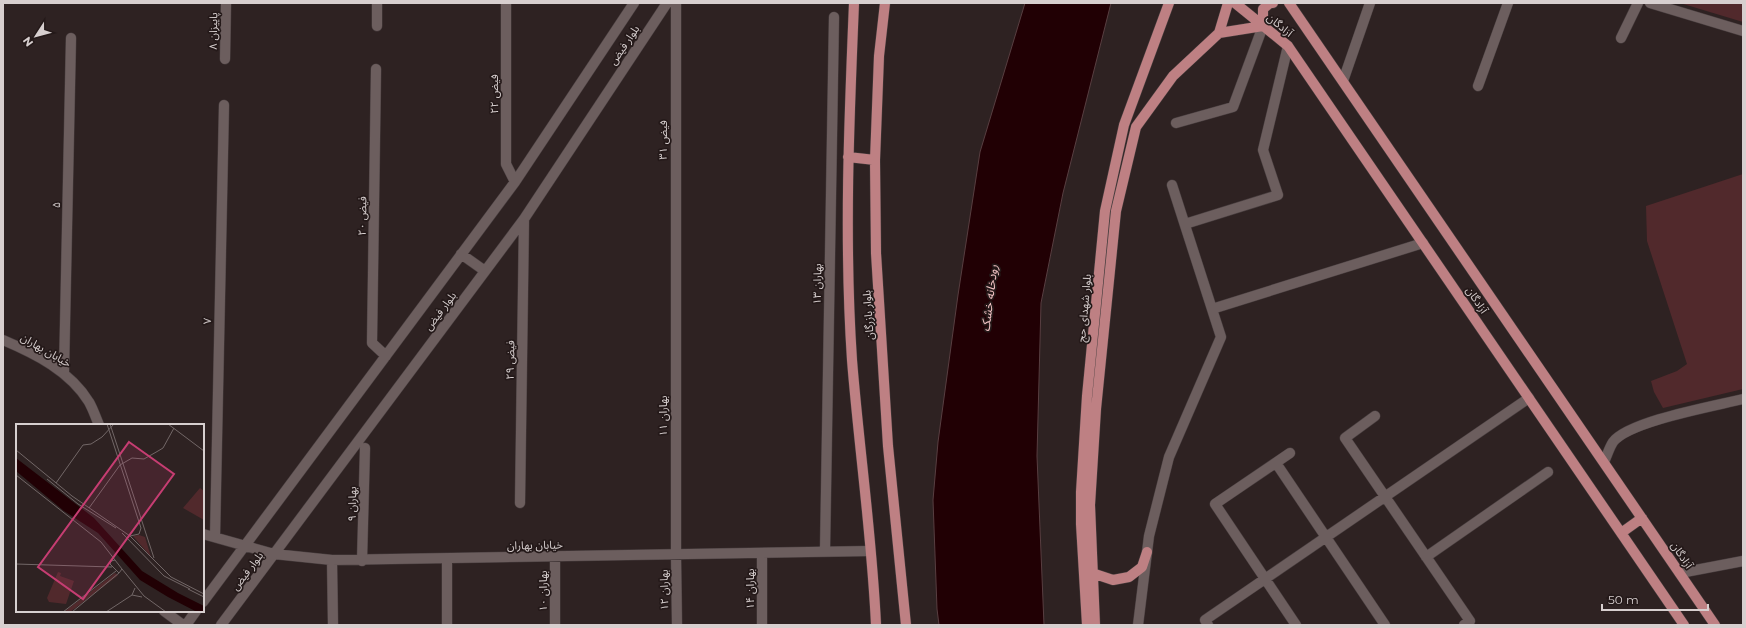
<svg xmlns="http://www.w3.org/2000/svg" width="1746" height="628" font-family="Montserrat,'Noto Sans Arabic',sans-serif">
<style>
.green{fill:#51292c}
.water{fill:#210004;stroke:#583e41}
.lines{fill:none;stroke-linecap:round;stroke-linejoin:round}
.minor-casing{stroke:#483e3f;stroke-width:11}
.major-casing{stroke:#483e3f;stroke-width:11}
.minor{stroke:#6c5e5e;stroke-width:10}
.major{stroke:#be8083;stroke-width:10}
.labels{text-anchor:middle;dominant-baseline:central;stroke-width:3.5;stroke-linejoin:round;paint-order:stroke}
.street-label{font-size:11px;fill:#d7cfcf;stroke:#241919}
.water-label{font-size:12px;font-style:italic;fill:#f5c5c6;stroke:#241919}
.inset-road{fill:none;stroke:#726767;stroke-width:1}
.view{fill:#c63d72;fill-opacity:0.15;stroke:#c63d72;stroke-width:2}
.inset-edge{fill:none;stroke:#d7cfcf;stroke-width:2}
</style>
<rect width="100%" height="100%" fill="#2e2222"/>
<path class="green" d="M 1680,3 L 1743,3 L 1743,22 Z
M 1743,174 L 1743,389 L 1663,408 L 1654,392 L 1651,381 L 1677,371 L 1687,364 L 1647,241 L 1646,206 Z"/>
<path class="water" d="M 1025,3 L 1111,3 L 1063,193 L 1041,303 L 1037,456 L 1044,625 L 939,625 L 937,609 L 933,500 L 938,442 L 958,295 L 980,152 Z"/>
<g class="lines">
<g class="minor-casing">
<path id="minor" d="M 377,3 L 377,26
M 506,3 L 506,164 L 515,182
M 676,3 L 676,555 L 677,625
M 1650,3 L 1743,31
M 1621,38 L 1638,3
M 225,59 L 226,3
M 376,69 L 372,343 L 386,356
M 1343,81 L 1370,3
M 1478,86 L 1508,3
M 1176,123 L 1233,107 L 1263,26
M 1185,224 L 1278,195 L 1263,150 L 1288,46
M 461,254 L 485,271
M 1212,309 L 1423,243
M 3,340 C 36,354 70,371 89,402 C 93,409 96,418 99,425
M 64,372 L 71,38
M 1375,416 L 1345,438 L 1470,621 L 1464,625
M 1290,453 L 1215,504 L 1296,625
M 1604,462 C 1607,456 1609,448 1613,442 C 1629,421 1715,406 1743,399
M 1276,463 L 1385,625
M 520,503 L 524,219
M 203,534 L 274,554 L 332,560 L 870,551
M 215,537 L 224,105
M 825,551 L 834,17
M 762,553 L 762,625
M 1426,557 L 1548,472
M 332,560 L 333,625
M 362,561 L 365,448
M 1680,573 L 1743,561
M 203,602 L 515,182 L 634,3
M 164,611 L 183,625
M 186,625 L 196,611
M 221,625 L 524,219 L 667,3
M 447,625 L 447,559
M 555,625 L 555,557
M 1138,625 L 1149,536 L 1169,457 L 1221,337 L 1172,185
M 1208,625 L 1205,620 L 1529,398"/>
</g>
<g class="major-casing">
<path id="major" d="M 854,3 C 849,122 844,241 852,360 C 859,448 872,536 876,625
M 885,3 L 879,56 L 875,160 L 876,253 L 888,446 L 906,625
M 1235,3 L 1288,46 L 1684,625
M 1289,3 L 1715,625
M 1219,33 L 1263,26 L 1263,9 L 1270,3 L 1273,3
M 1219,33 L 1228,3
M 848,157 L 875,160
M 1621,533 L 1642,518
M 1092,573 L 1113,580 L 1129,577 L 1142,567 L 1147,552
M 1087,625 L 1081,524 L 1081,492 L 1087,396 L 1105,211 L 1124,125 L 1169,3
M 1095,625 L 1090,505 L 1096,409 L 1116,211 L 1136,127 L 1173,76 L 1219,33"/>
</g>
<use href="#minor" class="minor"/>
<use href="#major" class="major"/>
</g>
<g class="labels">
<g class="street-label">
<text transform="translate(1280 25) rotate(39)">آزادگان</text>
<text transform="translate(213 31) rotate(-89)">پاییزان ۸</text>
<text transform="translate(624 45) rotate(-56)">بلوار فیض</text>
<text transform="translate(494 94) rotate(-90)">فیض ۲۲</text>
<text transform="translate(663 140) rotate(-90)">فیض ۳۱</text>
<text transform="translate(56 205) rotate(-89)">۵</text>
<text transform="translate(362 216) rotate(-89)">فیض ۲۰</text>
<text transform="translate(817 284) rotate(-89)">بهاران ۱۳</text>
<text transform="translate(1477 300) rotate(56)">آزادگان</text>
<text transform="translate(1084 308) rotate(-85)">بلوار شهدای حج</text>
<text transform="translate(440 311) rotate(-53)">بلوار فیض</text>
<text transform="translate(868 315) rotate(-94)">بلوار بازرگان</text>
<text transform="translate(207 321) rotate(-89)">۷</text>
<text transform="translate(46 350) rotate(30)">خیابان بهاران</text>
<text transform="translate(510 360) rotate(-89)">فیض ۲۹</text>
<text transform="translate(663 416) rotate(-90)">بهاران ۱۱</text>
<text transform="translate(352 504) rotate(-89)">بهاران ۹</text>
<text transform="translate(535 545) rotate(-1)">خیابان بهاران</text>
<text transform="translate(1682 555) rotate(56)">آزادگان</text>
<text transform="translate(247 571) rotate(-53)">بلوار فیض</text>
<text transform="translate(750 589) rotate(-90)">بهاران ۱۴</text>
<text transform="translate(664 590) rotate(-91)">بهاران ۱۲</text>
<text transform="translate(543 591) rotate(-90)">بهاران ۱۰</text>
</g>
<g class="water-label">
<text transform="translate(989 298) rotate(-83)">رودخانه خشک</text>
</g>
</g>
<g transform="translate(16 424)">
<rect width="188" height="188" fill="#2e2222"/>
<path d="M 184,64 L 188,67 L 188,96 L 167,84 ZM 123,111 L 129,113 L 135,133 L 117,112 ZM 42,148 L 45,149 L 44,152 L 58,157 L 50,180 L 33,178 L 31,174 ZM 99,149 L 102,151 L 100,153 L 54,188 L 48,188 Z" fill="#51292c"/>
<path d="M 0,34 L 78,94 L 126,147 L 162,169 L 188,182 L 188,188 L 181,188 L 152,173 L 124,156 L 82,109 L 48,87 L 0,47 Z" fill="#210004"/>
<path class="inset-road" d="M 91,0 L 125,104 L 123,110 L 114,112M 94,0 L 138,134M 152,0 L 188,27M 0,26 L 56,72 L 114,112 L 155,153 L 188,170M 0,51 L 85,118 L 106,145 L 103,149 L 94,140 L 95,137 L 99,136M 31,55 L 62,80 L 100,104M 40,59 L 67,21 L 75,20 L 86,13 L 98,0M 73,84 L 104,41 L 116,34 L 128,35 L 142,27 L 147,24 L 158,4M 106,109 L 148,152 L 174,165M 0,140 L 96,143M 106,145 L 128,172 L 150,188M 119,164 L 116,171 L 126,173M 172,165 L 188,173M 0,188 L 0,140M 47,188 L 100,147M 56,188 L 103,149M 90,188 L 116,171"/>
<path class="view" d="M 113,18 L 158,50 L 67,175 L 22,143 Z"/>
<rect width="188" height="188" class="inset-edge"/>
</g>
<rect width="1746" height="628" fill="none" stroke="#d7cfcf" stroke-width="8"/>
<g transform="translate(36 36) rotate(234)" stroke="#241919" stroke-width="3" paint-order="stroke">
<path d="M0-3L7 15L0 10L-7 15Z" fill="#d7cfcf"/>
<text y="-6" font-size="11" font-weight="bold" text-anchor="middle" fill="#d7cfcf">N</text>
</g>
<path d="M1602 604v6h106v-6" fill="none" stroke="#d7cfcf" stroke-width="2"/>
<text x="1608" y="604" font-size="12" fill="#d7cfcf" stroke="#241919" stroke-width="3" paint-order="stroke">50 m</text>
</svg>
